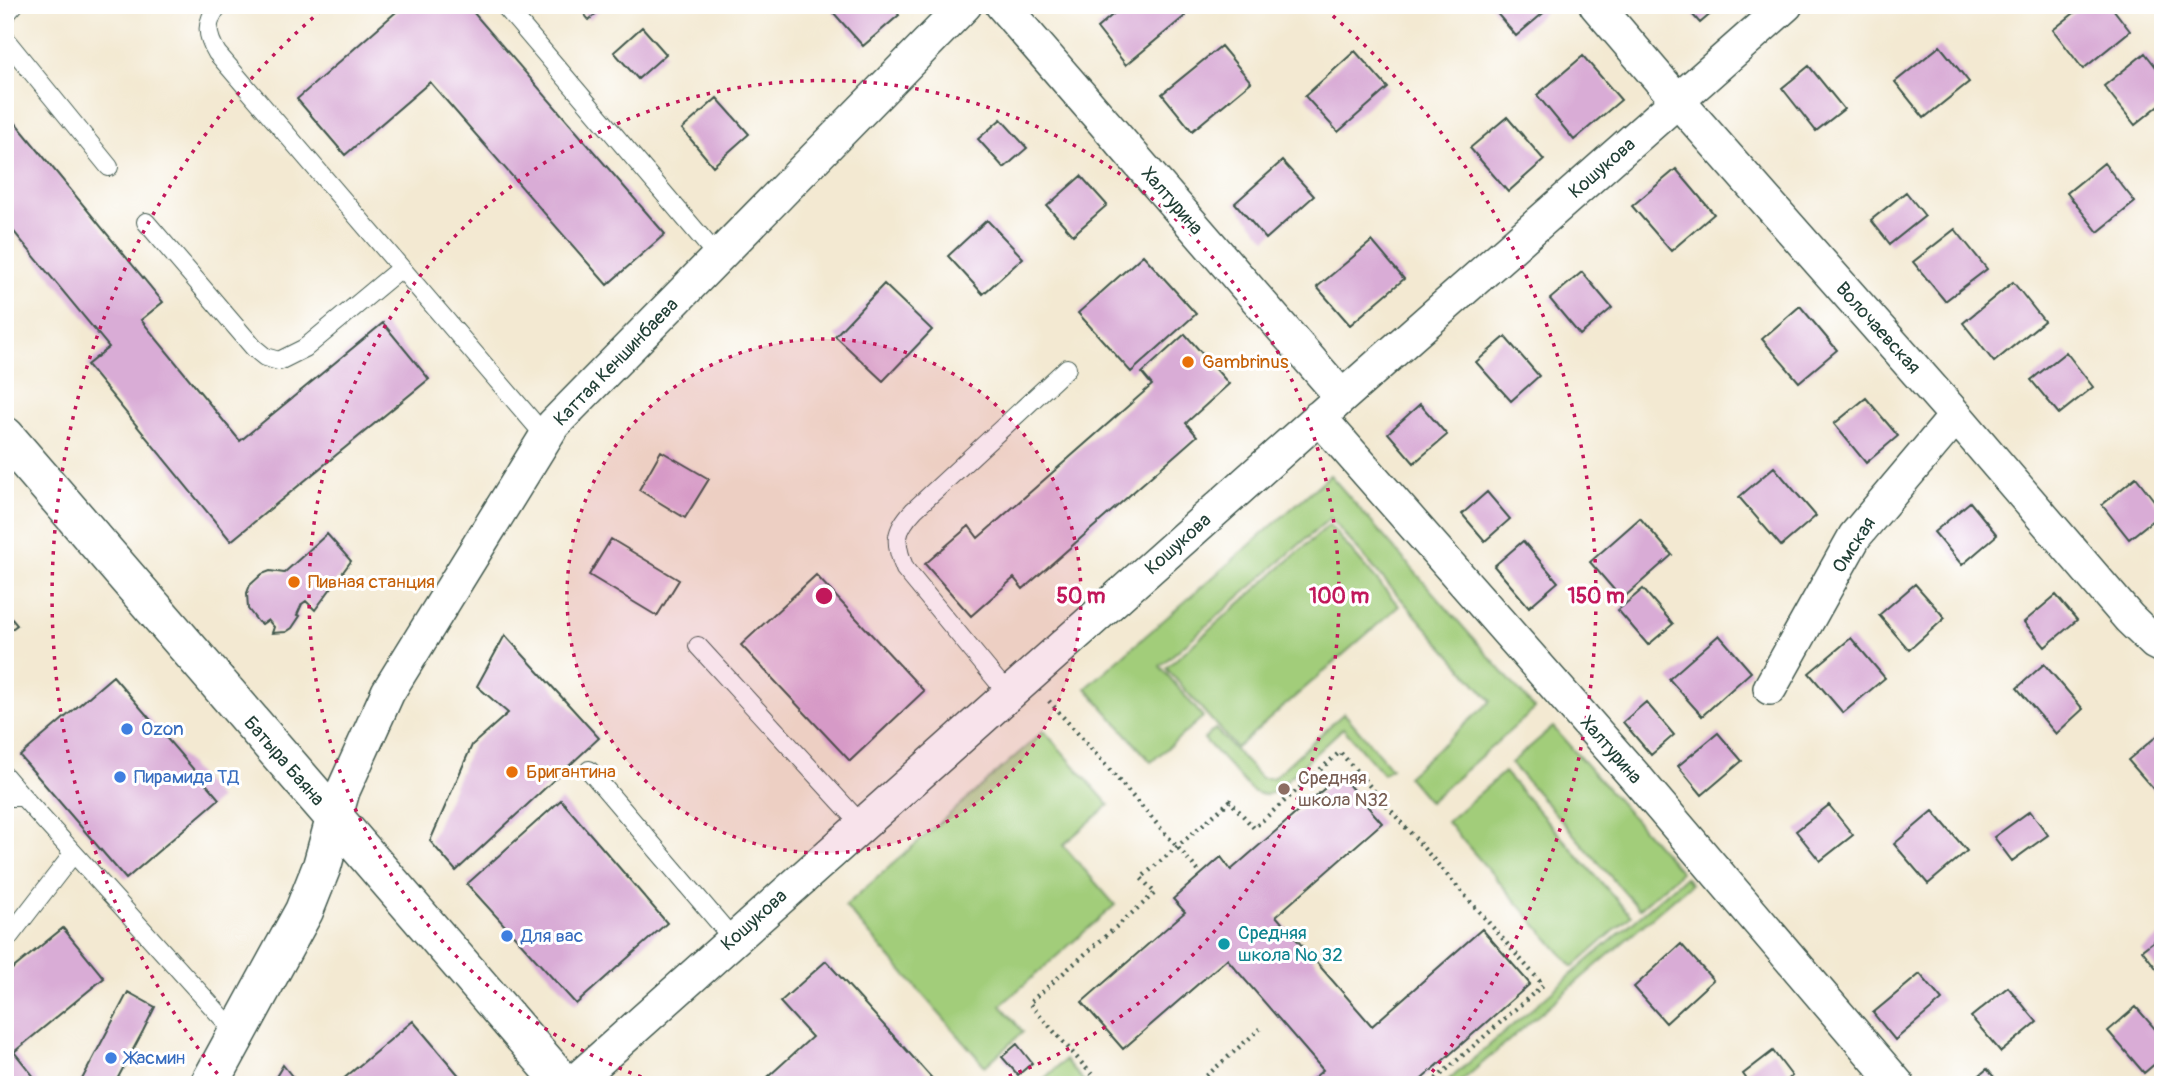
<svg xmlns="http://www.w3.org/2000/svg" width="2168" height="1090" font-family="Pangolin,sans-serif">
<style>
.green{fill:#a2cd7a;stroke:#608557;stroke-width:2}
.building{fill:#d9acd6}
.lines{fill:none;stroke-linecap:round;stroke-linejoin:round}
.service-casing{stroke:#3f574c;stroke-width:20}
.minor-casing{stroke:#3f574c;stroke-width:36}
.tertiary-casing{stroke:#3f574c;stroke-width:41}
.path{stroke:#3f574c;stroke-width:4.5;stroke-dasharray:2 5;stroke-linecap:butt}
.service{stroke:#fff;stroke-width:18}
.minor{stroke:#fff;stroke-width:33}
.tertiary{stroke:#fff;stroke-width:38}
.ring{fill:none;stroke:#c2185b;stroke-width:3.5;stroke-dasharray:3.5 7}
.food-dot{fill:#e8710a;stroke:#fff;stroke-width:2.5}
.shop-dot{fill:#3f7fe0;stroke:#fff;stroke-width:2.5}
.education-dot{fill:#8d6e63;stroke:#fff;stroke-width:2.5}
.culture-dot{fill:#0f9aa8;stroke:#fff;stroke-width:2.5}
.labels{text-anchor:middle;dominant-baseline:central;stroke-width:6;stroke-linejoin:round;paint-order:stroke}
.street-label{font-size:19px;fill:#1f3d34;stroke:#fff}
.food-label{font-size:19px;fill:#c56008;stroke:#fff;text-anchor:start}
.shop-label{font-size:19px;fill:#366cbe;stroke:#fff;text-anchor:start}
.education-label{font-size:19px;fill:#785e54;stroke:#fff;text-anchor:start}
.culture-label{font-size:19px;fill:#0d838f;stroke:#fff;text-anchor:start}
.centre{fill:#c2185b;stroke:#fff;stroke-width:3.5}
.ring-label{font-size:21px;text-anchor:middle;font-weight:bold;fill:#c2185b;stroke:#fff;stroke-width:6;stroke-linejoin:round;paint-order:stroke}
</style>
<rect width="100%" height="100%" fill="#fff"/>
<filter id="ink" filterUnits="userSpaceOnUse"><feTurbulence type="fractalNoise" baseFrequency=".0143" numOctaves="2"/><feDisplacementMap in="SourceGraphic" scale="14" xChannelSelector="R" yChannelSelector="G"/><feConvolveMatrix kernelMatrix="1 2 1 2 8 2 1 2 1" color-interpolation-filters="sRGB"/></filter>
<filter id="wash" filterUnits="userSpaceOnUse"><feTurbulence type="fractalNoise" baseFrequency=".00686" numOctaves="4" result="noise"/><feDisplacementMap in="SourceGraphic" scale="28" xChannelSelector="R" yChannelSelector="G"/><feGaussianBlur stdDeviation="1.57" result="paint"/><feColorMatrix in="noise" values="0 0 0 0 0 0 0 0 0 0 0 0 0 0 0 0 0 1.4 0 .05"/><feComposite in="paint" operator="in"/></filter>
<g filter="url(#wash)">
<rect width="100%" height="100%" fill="#f3e9d2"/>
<path class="green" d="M 1330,475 L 1535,709 L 1429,802 L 1407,776 L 1491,701 L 1330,518 L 1160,666 L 1203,717 L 1151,762 L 1086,688 Z
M 1329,525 L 1399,606 L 1236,748 L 1166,668 Z
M 1344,713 L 1391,768 L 1383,774 L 1343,728 L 1276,790 C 1267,797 1262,795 1252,791 L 1204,739 L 1215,729 L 1261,778 L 1273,778 Z
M 1553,727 L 1681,872 L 1639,909 L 1511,763 Z
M 1044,731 L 1109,805 L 1063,845 L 1115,905 L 1001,1005 L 1023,1032 L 985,1066 L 845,906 Z
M 1504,772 L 1631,916 L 1573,967 L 1447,822 Z
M 1685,877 L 1691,884 L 1457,1085 L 1443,1085 Z
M 1065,1060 L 1087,1085 L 1037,1085 Z"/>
<g id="blocks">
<path class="building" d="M 404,5 L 467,5 L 665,234 L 607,285 L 430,82 L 345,155 L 297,99 Z
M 577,5 L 605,5 L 589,20 Z
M 838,5 L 891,5 L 899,15 L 863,46 L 832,11 Z
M 1124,5 L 1176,5 L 1185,16 L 1126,65 L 1097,28 Z
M 1490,5 L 1545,5 L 1548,9 L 1516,36 Z
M 1684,5 L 1721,5 L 1700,23 Z
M 2084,5 L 2110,5 L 2130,31 L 2083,69 L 2053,30 Z
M 642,27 L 666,54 L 638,79 L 614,52 Z
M 1221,46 L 1251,82 L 1192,131 L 1162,94 Z
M 1940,46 L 1969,82 L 1924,118 L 1895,82 Z
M 1355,51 L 1388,88 L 1338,132 L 1305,96 Z
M 2145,53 L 2163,76 L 2163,102 L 2135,125 L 2104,86 Z
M 1583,56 L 1621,100 L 1574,140 L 1537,95 Z
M 1809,66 L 1844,109 L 1816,131 L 1782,88 Z
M 717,98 L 749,134 L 713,166 L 682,129 Z
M 5,110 L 163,302 L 141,320 L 240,441 L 383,323 L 429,379 L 231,541 L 87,365 L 109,347 L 5,221 Z
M 1507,117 L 1544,160 L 1508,192 L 1470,148 Z
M 1001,119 L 1027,148 L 1004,168 L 978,139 Z
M 1282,161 L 1314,196 L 1266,239 L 1235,203 Z
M 2104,163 L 2135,202 L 2098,232 L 2067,193 Z
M 1676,169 L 1714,214 L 1671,251 L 1632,206 Z
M 1081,176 L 1107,205 L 1073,235 L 1047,206 Z
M 1906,192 L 1925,216 L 1890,244 L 1871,220 Z
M 987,220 L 1023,258 L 983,294 L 948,256 Z
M 1955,229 L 1987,269 L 1945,301 L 1913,262 Z
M 1372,241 L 1404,279 L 1350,325 L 1317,287 Z
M 1143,255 L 1196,314 L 1131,372 L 1078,313 Z
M 1582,272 L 1612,308 L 1580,335 L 1550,299 Z
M 2013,282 L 2044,321 L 1994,362 L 1963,323 Z
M 884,284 L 932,330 L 883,381 L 835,336 Z
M 1800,306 L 1837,350 L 1799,382 L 1762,339 Z
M 1185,334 L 1229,384 L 1186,423 L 1197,436 L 1023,589 L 1014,578 L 971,616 L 925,564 L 969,526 L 978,538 L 1152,385 L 1142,373 Z
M 1505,337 L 1539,376 L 1511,401 L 1476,362 Z
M 2066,352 L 2093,387 L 2059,414 L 2031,380 Z
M 1866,398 L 1898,436 L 1866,463 L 1834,424 Z
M 1420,404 L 1447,435 L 1414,463 L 1388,433 Z
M 661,451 L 709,479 L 685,518 L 639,490 Z
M 1774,467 L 1816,516 L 1781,546 L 1739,497 Z
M 2136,477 L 2163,512 L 2129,539 L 2102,505 Z
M 1487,492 L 1510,519 L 1485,541 L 1462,514 Z
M 1970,502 L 1997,535 L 1962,565 L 1934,532 Z
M 1640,518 L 1672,555 L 1622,599 L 1590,562 Z
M 327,534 L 351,561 L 315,610 L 306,601 L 302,604 L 297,615 L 300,616 L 292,628 L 286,632 L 272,633 L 274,627 L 268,620 L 262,624 L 258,622 L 248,609 L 247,593 L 250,585 L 262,574 L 270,571 L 284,573 Z
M 611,539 L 679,580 L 657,616 L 589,575 Z
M 1523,541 L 1558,582 L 1529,607 L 1494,566 Z
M 816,575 L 924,691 L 850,761 L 741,645 Z
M 1915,584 L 1945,618 L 1909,650 L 1879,615 Z
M 1643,589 L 1673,624 L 1648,645 L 1618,610 Z
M 2056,595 L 2077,620 L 2045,647 L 2024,622 Z
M 5,611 L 17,625 L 5,634 Z
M 505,635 L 599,738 L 456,871 L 430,841 L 472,745 L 508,713 L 477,686 Z
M 1719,635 L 1751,672 L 1702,716 L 1669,679 Z
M 1851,638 L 1885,678 L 1843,713 L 1809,673 Z
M 2044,664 L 2083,709 L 2056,734 L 2017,688 Z
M 113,676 L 219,799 L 126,879 L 20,756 Z
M 1646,702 L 1674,735 L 1651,755 L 1623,722 Z
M 2163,731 L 2163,796 L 2161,798 L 2128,760 Z
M 1718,733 L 1742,761 L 1702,795 L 1678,766 Z
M 1340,775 L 1382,823 L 1276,916 L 1372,1026 L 1482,929 L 1530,984 L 1415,1085 L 1306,1085 L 1323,1070 L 1227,959 L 1123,1049 L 1082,1002 L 1185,912 L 1173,899 L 1221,857 L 1231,870 Z
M 561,800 L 667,923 L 576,1004 L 467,884 Z
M 1829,805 L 1853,835 L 1820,861 L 1796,831 Z
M 1933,811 L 1967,851 L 1928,884 L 1894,844 Z
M 2030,811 L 2048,835 L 2012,861 L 1994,837 Z
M 63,928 L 104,978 L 14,1052 L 39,1083 L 5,1085 L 5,975 Z
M 2163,934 L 2163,977 L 2142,950 Z
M 1681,944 L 1713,980 L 1666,1023 L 1634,987 Z
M 826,961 L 938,1085 L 759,1085 L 812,1037 L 780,1002 Z
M 1920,974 L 1942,1000 L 1895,1040 L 1873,1013 Z
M 2008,987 L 2037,1022 L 2001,1052 L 1971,1017 Z
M 128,992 L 155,1007 L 143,1031 L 114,1085 L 79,1085 Z
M 2136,1007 L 2163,1038 L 2163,1057 L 2144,1073 L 2108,1031 Z
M 413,1021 L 462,1079 L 455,1085 L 336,1085 Z
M 1017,1044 L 1032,1063 L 1018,1075 L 1002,1057 Z
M 1773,1051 L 1792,1076 L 1782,1085 L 1751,1085 L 1743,1074 Z
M 283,1065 L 299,1085 L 271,1085 Z
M 1987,1069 L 2001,1085 L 1968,1085 Z"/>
</g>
</g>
<g filter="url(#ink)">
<use href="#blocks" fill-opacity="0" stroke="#3f574c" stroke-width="2"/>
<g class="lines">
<g class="service-casing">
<path id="service" d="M 219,5 C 205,22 206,35 217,53 L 546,437
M 504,5 L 718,257
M 5,15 L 14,5
M 5,39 L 109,167
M 146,222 L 254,348 L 265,357 L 279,361 L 305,348 L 401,268
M 698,646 L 861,824
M 1008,694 L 905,569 C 894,543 894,531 914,510 L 1067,368
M 589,770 L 733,939
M 5,776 L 23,797
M 5,797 L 23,797 L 237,1034
M 5,942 L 73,854"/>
</g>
<g class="minor-casing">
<path id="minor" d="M 1002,5 L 1342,397
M 1596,5 L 1678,101 L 1956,416 L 2129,618 L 2155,643 L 2163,647
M 1319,417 L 1638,780 L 1898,1085
M 1770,688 L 1855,536 L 1956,416
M 335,819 L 343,791 L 388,692 L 553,425 L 965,5
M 571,1085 L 1342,397 L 1786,5"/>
</g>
<g class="tertiary-casing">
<path id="tertiary" d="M 5,436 L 565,1085
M 209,1085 L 304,911 L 322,866 L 335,819"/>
</g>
<path class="path" d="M 1049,701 L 1201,874
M 1101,1085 L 1029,1003 L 1155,893 L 1141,878 L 1230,801 L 1254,828 L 1340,752 L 1543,985 L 1429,1085
M 1196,1085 L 1260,1029"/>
<use href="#service" class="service"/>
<use href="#minor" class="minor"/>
<use href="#tertiary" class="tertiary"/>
</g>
</g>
<circle cx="824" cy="596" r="257" fill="#c2185b" fill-opacity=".12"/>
<g class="ring">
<circle cx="824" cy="596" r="257"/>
<path d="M661 1084A515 515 0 1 1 987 1084"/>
<path d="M224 1082A772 772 0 0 1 323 9M1325 9A772 772 0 0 1 1424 1082"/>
</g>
<g class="food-dot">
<circle cx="1188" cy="362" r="7"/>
<circle cx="294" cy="582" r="7"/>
<circle cx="512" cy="772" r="7"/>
</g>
<g class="shop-dot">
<circle cx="127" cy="729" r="7"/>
<circle cx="120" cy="777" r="7"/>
<circle cx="507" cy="936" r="7"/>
<circle cx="111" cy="1058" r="7"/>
</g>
<circle class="education-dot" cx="1284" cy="789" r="7"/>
<circle class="culture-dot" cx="1224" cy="944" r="7"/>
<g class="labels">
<g class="street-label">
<text transform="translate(1602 168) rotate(-41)">Кошукова</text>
<text transform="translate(1172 201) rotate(49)">Халтурина</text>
<text transform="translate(1878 328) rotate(48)">Волочаевская</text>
<text transform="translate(616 362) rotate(-46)">Каттая Кеншинбаева</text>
<text transform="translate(1178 544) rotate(-42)">Кошукова</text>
<text transform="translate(1854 545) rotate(-57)">Омская</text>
<text transform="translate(1611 750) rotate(49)">Халтурина</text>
<text transform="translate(284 761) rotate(49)">Батыра Баяна</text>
<text transform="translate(754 920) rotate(-42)">Кошукова</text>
</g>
<g class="food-label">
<text x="1202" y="362">Gambrinus</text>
<text x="308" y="582">Пивная станция</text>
<text x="526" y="772">Бригантина</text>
</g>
<g class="shop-label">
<text x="141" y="729">Ozon</text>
<text x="134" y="777">Пирамида ТД</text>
<text x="521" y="936">Для вас</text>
<text x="125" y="1058">Жасмин</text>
</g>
<g class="education-label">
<text x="1298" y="778">Средняя<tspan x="1298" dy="22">школа N32</tspan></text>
</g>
<g class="culture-label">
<text x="1238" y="933">Средняя<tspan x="1238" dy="22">школа № 32</tspan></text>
</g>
</g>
<circle cx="824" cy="596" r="10" class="centre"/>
<g class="ring-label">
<text x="1081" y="603">50 m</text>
<text x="1339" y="603">100 m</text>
<text x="1596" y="603">150 m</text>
</g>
<rect width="2168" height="1090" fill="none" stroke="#fff" stroke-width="28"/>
</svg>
